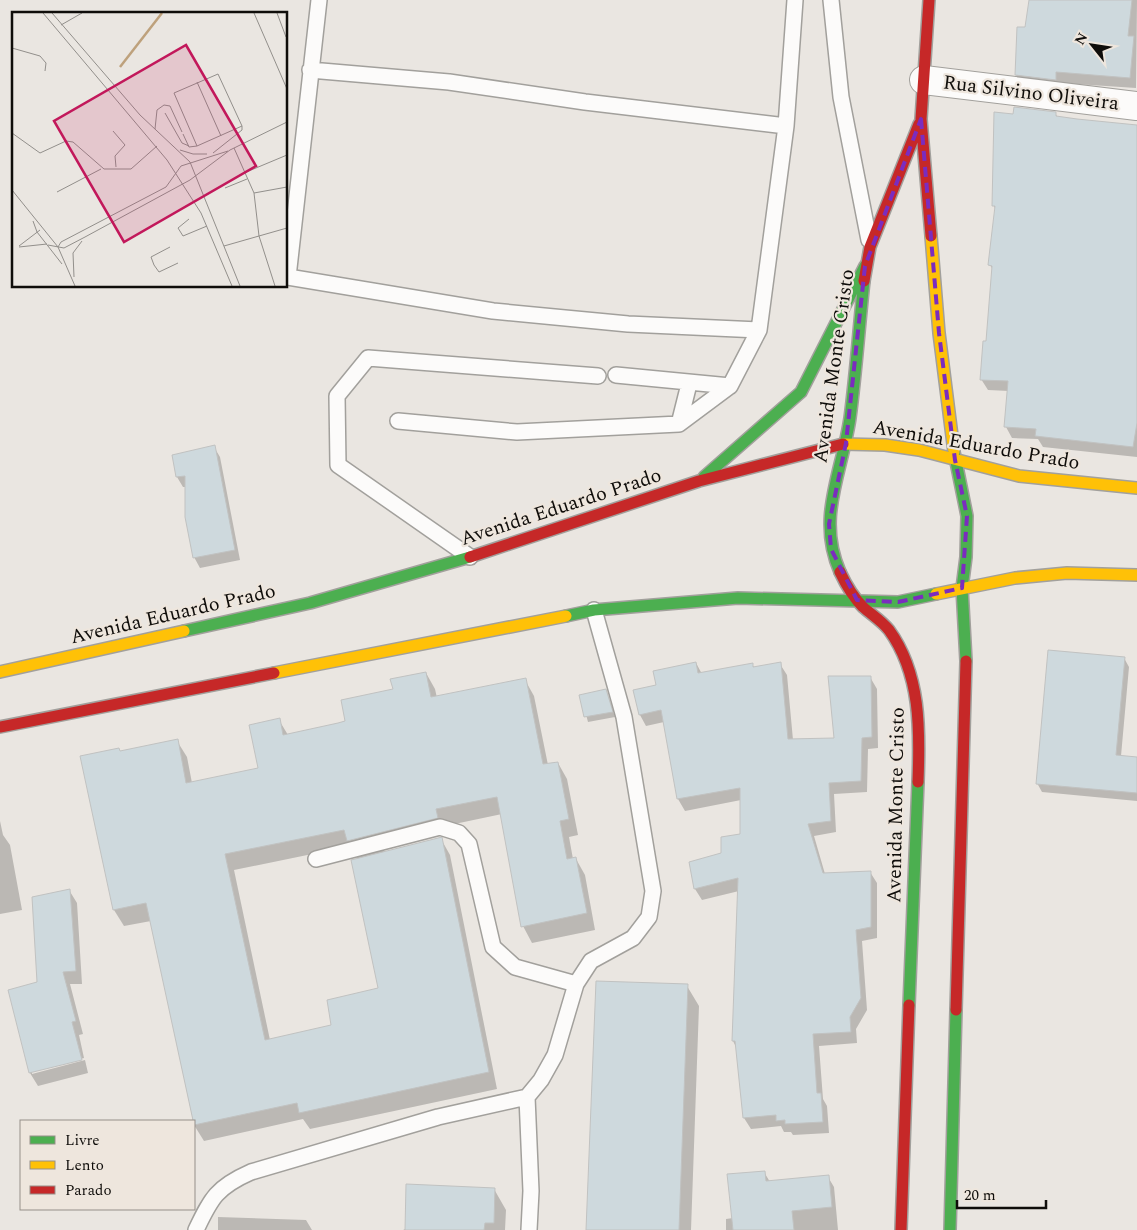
<svg xmlns="http://www.w3.org/2000/svg" width="1137" height="1230" font-family="Spectral,serif">
<style>
.shadow{fill:#0003;fill-rule:evenodd}
.building{fill:#ced9dd;stroke:#c1c2c1}
.lines{fill:none;stroke-linecap:round;stroke-linejoin:round}
.lane-casing{stroke:#a2a09c;stroke-width:18}
.street-casing{stroke:#a2a09c;stroke-width:30}
.fast-casing{stroke:#a2a09c;stroke-width:14}
.slow-casing{stroke:#a2a09c;stroke-width:14}
.jam-casing{stroke:#a2a09c;stroke-width:14}
.lane{stroke:#fcfbfa;stroke-width:15}
.street{stroke:#fcfbfa;stroke-width:28}
.fast{stroke:#4caf50;stroke-width:11}
.slow{stroke:#ffc107;stroke-width:11}
.jam{stroke:#c62828;stroke-width:11}
.marked{fill:none;stroke:#7b2cbf;stroke-width:4;stroke-dasharray:10 6;stroke-linejoin:round}
.labels{text-anchor:middle;dominant-baseline:central;stroke-width:4.5;stroke-linejoin:round;paint-order:stroke}
.street-label{font-size:20px;fill:#0f0d0a;stroke:#eee6dd}
.inset-river{fill:none;stroke:#bea17c;stroke-width:2.5}
.inset-road{fill:none;stroke:#928f8b;stroke-width:1}
.view{fill:#c2185b;fill-opacity:0.15;stroke:#c2185b;stroke-width:2.5}
.inset-edge{fill:none;stroke:#0f0d0a;stroke-width:2.5}
</style>
<rect width="100%" height="100%" fill="#eae6e1"/>
<path class="shadow" d="M 1031,0 L 1137,0 L 1136,88 L 1061,83 L 1061,91 L 1022,86 L 1016,75 Z
M 1055,113 L 1058,118 L 1137,127 L 1137,457 L 1043,447 L 1038,439 L 1012,438 L 1006,427 L 1009,391 L 988,390 L 981,379 L 988,342 L 993,270 L 990,265 L 996,210 L 993,205 L 1015,115 Z
M 214,447 L 220,457 L 240,560 L 200,568 L 194,557 L 186,487 L 183,487 L 177,477 L 173,456 Z
M 1124,658 L 1129,667 L 1121,756 L 1137,758 L 1137,801 L 1042,792 L 1037,783 Z
M 696,663 L 702,674 L 752,665 L 755,668 L 780,664 L 787,675 L 793,740 L 836,740 L 870,677 L 877,689 L 878,748 L 868,749 L 867,792 L 834,794 L 836,832 L 814,836 L 825,874 L 870,872 L 877,883 L 877,938 L 862,941 L 867,1010 L 856,1029 L 857,1043 L 819,1046 L 823,1099 L 827,1106 L 829,1133 L 793,1135 L 791,1132 L 784,1132 L 781,1126 L 751,1129 L 744,1118 L 737,1049 L 733,1041 L 739,891 L 702,900 L 695,889 L 741,835 L 741,800 L 685,811 L 678,799 L 664,722 L 646,726 L 640,715 L 658,686 Z
M 426,673 L 435,689 L 437,698 L 525,680 L 534,696 L 548,765 L 558,763 L 567,779 L 578,835 L 569,837 L 573,859 L 576,859 L 585,875 L 595,930 L 532,943 L 523,926 L 502,814 L 445,826 L 446,834 L 384,850 L 385,853 L 441,839 L 450,855 L 497,1089 L 310,1129 L 303,1119 L 204,1141 L 194,1125 L 151,921 L 124,926 L 114,910 L 81,757 L 121,752 L 177,741 L 187,757 L 192,783 L 260,769 L 279,720 L 288,735 L 346,722 L 394,690 ZM 351,846 L 358,859 L 380,989 L 333,1026 L 270,1040 L 234,870 Z
M 606,690 L 615,717 L 588,722 L 581,696 Z
M 0,821 L 3,835 L 10,845 L 22,910 L 0,914 Z
M 69,890 L 77,903 L 82,984 L 70,984 L 83,1034 L 79,1035 L 84,1058 L 32,1071 L 32,1074 L 85,1060 L 88,1073 L 38,1086 L 30,1073 L 39,983 Z
M 687,986 L 699,1006 L 691,1230 L 587,1230 Z
M 764,1172 L 770,1182 L 828,1177 L 834,1187 L 838,1230 L 726,1230 L 726,1219 L 733,1218 Z
M 494,1189 L 506,1210 L 505,1230 L 403,1230 Z
M 218,1217 L 306,1220 L 312,1230 L 218,1230 Z"/>
<path class="building" d="M 1029,0 L 1132,0 L 1128,36 L 1134,36 L 1130,78 L 1056,72 L 1056,80 L 1015,75 L 1017,27 L 1025,27 Z
M 1014,107 L 1056,112 L 1056,116 L 1077,119 L 1137,125 L 1137,423 L 1133,447 L 1035,436 L 1036,429 L 1004,427 L 1008,381 L 980,380 L 983,341 L 986,341 L 992,266 L 988,265 L 995,206 L 992,206 L 994,112 L 1013,114 Z
M 215,445 L 235,550 L 193,558 L 185,517 L 185,476 L 176,477 L 172,455 Z
M 1048,650 L 1125,657 L 1116,755 L 1137,757 L 1137,793 L 1036,784 Z
M 696,662 L 698,673 L 753,663 L 753,667 L 781,662 L 788,739 L 834,738 L 828,676 L 871,676 L 872,737 L 862,738 L 861,781 L 829,783 L 831,821 L 808,824 L 823,873 L 871,871 L 871,927 L 856,930 L 861,998 L 850,1017 L 851,1032 L 813,1034 L 817,1093 L 821,1093 L 823,1122 L 785,1124 L 785,1120 L 776,1121 L 776,1115 L 743,1118 L 735,1041 L 732,1041 L 738,878 L 694,889 L 689,862 L 721,853 L 721,837 L 740,834 L 740,788 L 677,799 L 661,710 L 639,715 L 633,690 L 656,685 L 653,671 Z
M 426,672 L 431,697 L 526,678 L 543,764 L 558,762 L 569,819 L 560,821 L 567,859 L 576,857 L 587,913 L 521,927 L 497,797 L 436,809 L 438,818 L 347,841 L 344,830 L 225,854 L 265,1040 L 331,1025 L 327,1000 L 378,988 L 351,860 L 442,837 L 489,1072 L 299,1113 L 297,1103 L 194,1125 L 146,903 L 113,910 L 80,756 L 119,748 L 120,751 L 178,739 L 186,783 L 258,768 L 249,725 L 280,718 L 283,735 L 338,723 L 345,721 L 341,700 L 393,689 L 390,679 Z
M 606,689 L 613,712 L 584,717 L 579,695 Z
M 70,889 L 76,971 L 63,972 L 76,1021 L 72,1022 L 82,1060 L 29,1073 L 8,990 L 37,982 L 32,897 Z
M 596,981 L 688,984 L 679,1230 L 586,1230 Z
M 765,1171 L 766,1181 L 829,1175 L 832,1207 L 792,1211 L 794,1230 L 733,1230 L 727,1174 Z
M 406,1184 L 495,1188 L 494,1223 L 485,1223 L 484,1230 L 405,1230 Z"/>
<g class="lines">
<g class="lane-casing">
<path id="lane" d="M 319,0 L 288,277 L 493,311 L 628,324 L 759,330
M 831,0 L 841,97 L 869,240
M 310,70 L 449,82 L 585,102 L 786,126
M 616,375 L 730,386 L 759,330 L 786,126 L 795,0
M 398,421 L 517,432 L 679,424 L 730,386
M 679,424 L 689,384
M 470,557 L 338,465 L 337,396 L 368,358 L 598,376
M 316,859 L 440,827 L 459,833 L 469,844 L 493,947 L 515,967 L 576,984
M 527,1097 L 531,1191 L 529,1230
M 196,1230 C 211,1198 217,1187 251,1172 L 438,1117 L 527,1097 L 541,1080 L 555,1055 L 576,984 L 591,961 L 633,938 L 649,917 L 653,891 L 624,717 L 594,610"/>
</g>
<g class="street-casing">
<path id="street" d="M 924,80 L 1137,106"/>
</g>
<g class="fast-casing">
<path id="fast" d="M 954,452 L 967,516 L 966,557 L 962,588 L 966,661
M 704,477 L 801,392 L 865,266
M 840,572 C 816,518 842,473 850,418 C 856,373 859,327 864,281
M 566,616 L 594,610 L 738,598 L 898,602 L 936,594
M 184,631 L 310,603 L 470,557
M 909,1005 L 918,782
M 950,1230 L 956,1010"/>
</g>
<g class="slow-casing">
<path id="slow" d="M 931,236 L 939,333 L 954,452
M 843,444 L 885,445 L 919,450 L 1019,476 L 1137,488
M 936,594 L 1015,578 L 1067,573 L 1137,575
M 0,672 L 184,631
M 274,673 L 566,616"/>
</g>
<g class="jam-casing">
<path id="jam" d="M 929,0 L 921,119 L 931,236
M 864,281 L 870,247 L 919,124
M 470,557 L 699,481 L 843,444
M 840,572 C 846,585 853,597 863,607 C 872,615 882,621 889,630 C 921,674 920,730 918,782
M 0,727 L 274,673
M 956,1010 L 966,661
M 901,1230 L 909,1005"/>
</g>
<use href="#lane" class="lane"/>
<use href="#street" class="street"/>
<use href="#fast" class="fast"/>
<use href="#slow" class="slow"/>
<use href="#jam" class="jam"/>
</g>
<path class="marked" d="M 921,119 L 939,333 L 955,460 L 967,516 L 962,588 L 898,602 L 857,600 L 831,549 L 829,524 L 846,443 L 865,266 Z"/>
<g class="labels">
<g class="street-label">
<text transform="translate(1031 93) rotate(7)">Rua Silvino Oliveira</text>
<text transform="translate(834 366) rotate(-82)">Avenida Monte Cristo</text>
<text transform="translate(976 445) rotate(10)">Avenida Eduardo Prado</text>
<text transform="translate(561 507) rotate(-18)">Avenida Eduardo Prado</text>
<text transform="translate(173 614) rotate(-13)">Avenida Eduardo Prado</text>
<text transform="translate(896 805) rotate(-89)">Avenida Monte Cristo</text>
</g>
</g>
<g transform="translate(12 12)">
<rect width="275" height="275" fill="#eae6e1"/>
<path class="inset-river" d="M 108,55 L 150,1"/>
<path class="inset-road" d="M 31,1 L 155,148 L 189,201 L 220,274M 40,1 L 128,103 L 178,150 L 228,274M 242,1 L 275,77M 265,1 L 274,25M 49,13 L 70,1M 0,36 L 28,44 L 34,51 L 33,59M 185,70 L 209,124M 153,101 L 170,131 L 177,134M 143,117 L 145,98 L 152,93 L 158,94 L 170,120M 101,119 L 113,133 L 103,144 L 104,155M 0,121 L 28,141 L 54,129 L 61,130 L 92,157 L 119,157 L 145,134M 171,122 L 177,135 L 185,134 L 230,114M 185,134 L 162,81 L 206,62 L 230,114 L 230,118 L 201,141M 222,136 L 242,181 L 247,224 L 263,274M 168,138 L 181,142 L 195,142M 232,161 L 275,143M 213,176 L 235,167M 0,178 L 46,235 L 63,274M 45,180 L 89,157M 242,181 L 275,175M 177,207 L 166,216 L 171,224 L 195,214M 21,209 L 25,220 L 50,252M 36,233 L 52,236 L 73,225 L 178,168 L 218,138 L 275,110M 7,234 L 28,218M 212,234 L 275,216M 7,235 L 35,232M 46,235 L 49,230 L 154,175 L 169,154 L 216,139M 158,235 L 139,245 L 142,253 L 147,260 L 166,251M 62,265 L 61,241 L 70,229"/>
<path class="view" d="M 174,33 L 244,154 L 112,230 L 42,109 Z"/>
<rect width="275" height="275" class="inset-edge"/>
</g>
<rect x="20" y="1120" width="175" height="90" fill="#eee6dd" stroke="#958f89"/>
<rect x="30" y="1136" width="25" height="8" fill="#4caf50" stroke="#958f89"/>
<text x="65" y="1145" font-size="15" fill="#0f0d0a">Livre</text>
<rect x="30" y="1161" width="25" height="8" fill="#ffc107" stroke="#958f89"/>
<text x="65" y="1170" font-size="15" fill="#0f0d0a">Lento</text>
<rect x="30" y="1186" width="25" height="8" fill="#c62828" stroke="#958f89"/>
<text x="65" y="1195" font-size="15" fill="#0f0d0a">Parado</text>
<g transform="translate(1092 45) rotate(300)" stroke="#eee6dd" stroke-width="4" paint-order="stroke">
<path d="M0-4L9 19L0 12L-9 19Z" fill="#0f0d0a"/>
<text y="-8" font-size="14" font-weight="bold" text-anchor="middle" fill="#0f0d0a">N</text>
</g>
<path d="M957 1200v8h89v-8" fill="none" stroke="#0f0d0a" stroke-width="2.5"/>
<text x="964" y="1200" font-size="15" fill="#0f0d0a" stroke="#eee6dd" stroke-width="4" paint-order="stroke">20 m</text>
</svg>
